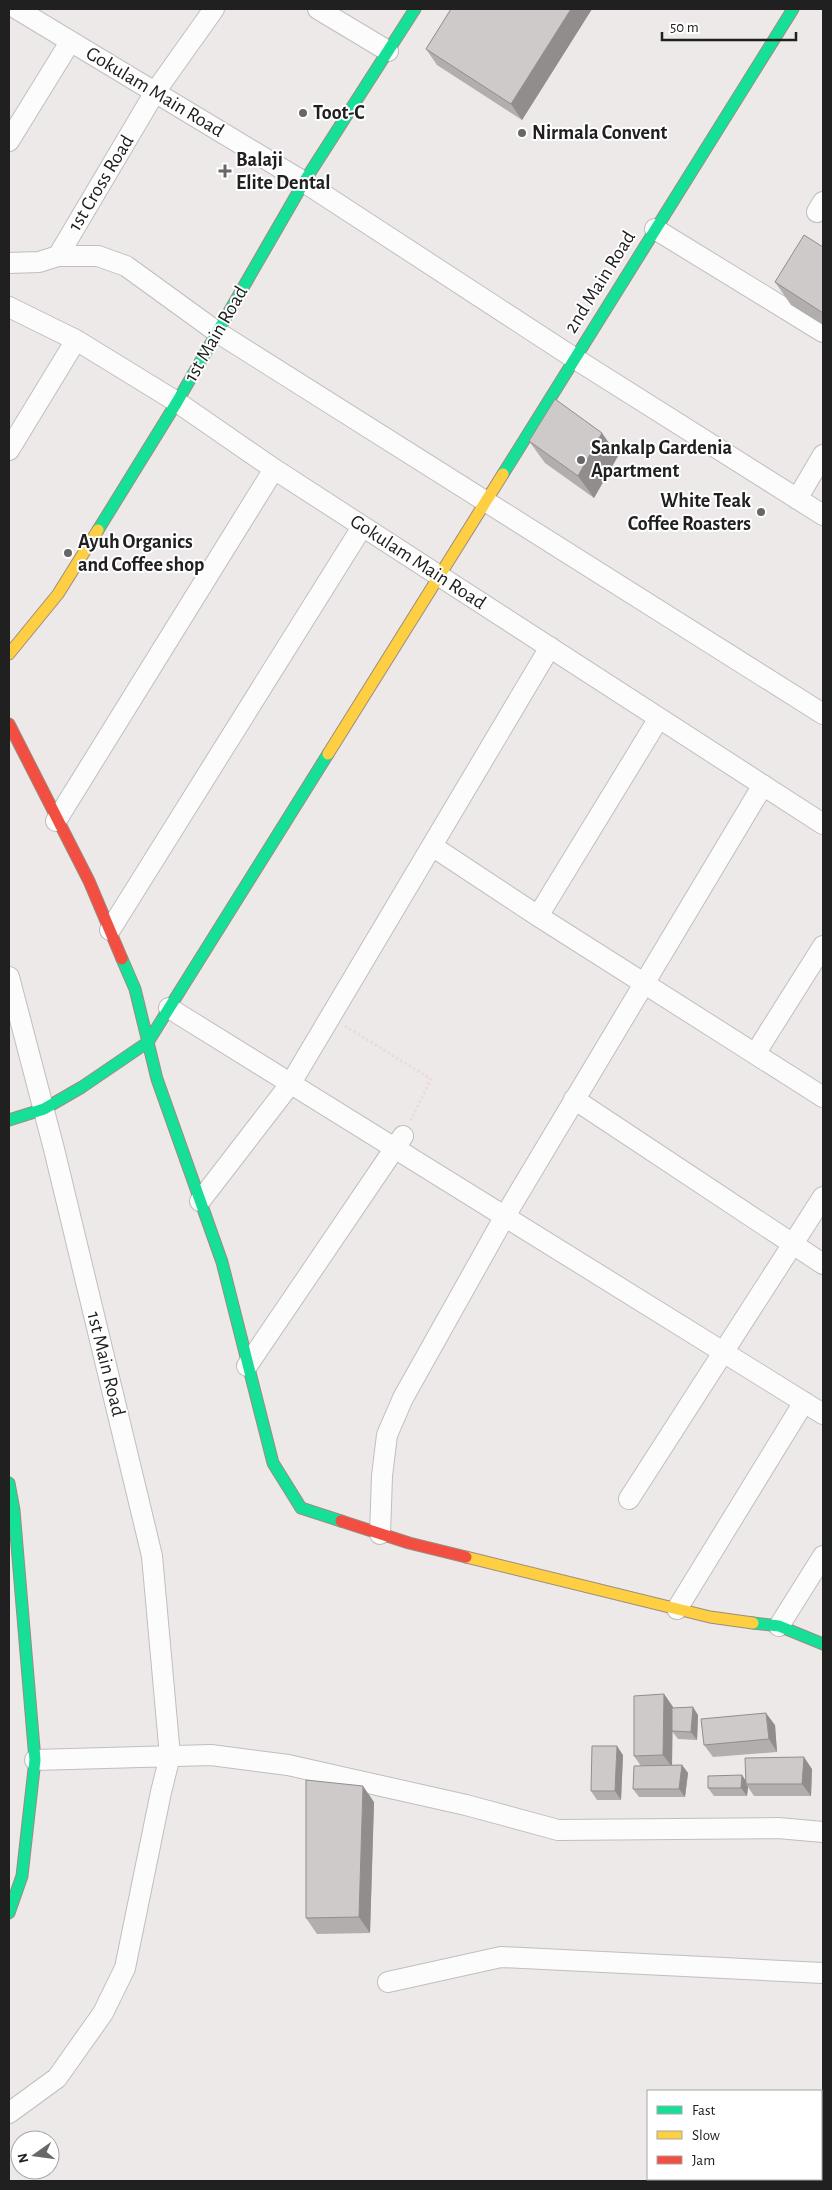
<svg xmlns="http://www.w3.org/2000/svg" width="832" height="2190" font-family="'Alegreya Sans',sans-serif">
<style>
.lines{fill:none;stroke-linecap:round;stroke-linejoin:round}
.street-casing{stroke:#c0bebe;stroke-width:22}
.fast-casing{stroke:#9a8d7f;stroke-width:13}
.slow-casing{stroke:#9a8d7f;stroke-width:13}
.jam-casing{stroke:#9a8d7f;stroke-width:13}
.path{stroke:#ecd9e1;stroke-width:3;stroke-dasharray:2.5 2.5;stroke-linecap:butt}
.street{stroke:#fcfcfc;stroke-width:20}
.fast{stroke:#16e098;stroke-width:11}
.slow{stroke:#ffcf43;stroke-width:11}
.jam{stroke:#f24e42;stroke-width:11}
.wall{fill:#b2aeae}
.shaded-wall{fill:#918d8d}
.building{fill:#cfcaca;stroke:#918d8d}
.poi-dot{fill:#686666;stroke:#fff;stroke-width:2}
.labels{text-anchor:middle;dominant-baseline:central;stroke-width:4;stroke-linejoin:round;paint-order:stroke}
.street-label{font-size:20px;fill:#202020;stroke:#fff}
.poi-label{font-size:20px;font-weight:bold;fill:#202020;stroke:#fff;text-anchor:start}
</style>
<rect width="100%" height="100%" fill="#eee9e9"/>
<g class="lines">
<g class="street-casing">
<path id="street" d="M 17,9 L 304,182 L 574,358 L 823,515
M 318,9 L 388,51
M 9,141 L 70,42
M 817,212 L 823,202
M 655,229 L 823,332
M 58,256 L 98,256 L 126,266 L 217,332 L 823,714
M 9,263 L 39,262 L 58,256 L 155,92 L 214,9
M 9,307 L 76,340 L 177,402 L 274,469 L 823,824
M 9,450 L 76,340
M 797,499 L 823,455
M 56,821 L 274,469
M 432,846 L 538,916 L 823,1097
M 538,916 L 659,718
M 110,930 L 362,527
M 9,977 L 54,1149 L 152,1556 L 170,1756 L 161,1792 L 125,1968 L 103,2013 L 57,2078 L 9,2113
M 169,1008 L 823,1414
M 755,1054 L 823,946
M 574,1099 L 823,1264
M 200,1201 L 291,1083 L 550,647
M 247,1366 L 403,1136
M 629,1499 L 823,1197
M 380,1534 L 382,1476 L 387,1435 L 403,1398 L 505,1216 L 763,785
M 677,1609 L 804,1402
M 779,1626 L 823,1556
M 35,1760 L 211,1755 L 288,1765 L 466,1805 L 558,1830 L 778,1828 L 823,1832
M 388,1982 L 501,1957 L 823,1973"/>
</g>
<g class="fast-casing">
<path id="fast" d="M 503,474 L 793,9
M 98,530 L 177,402 L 304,182 L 415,9
M 122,959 L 135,989 L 157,1079 L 222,1262 L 273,1463 L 301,1508 L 341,1521
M 9,1120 L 44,1109 L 82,1087 L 148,1042 L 328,754
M 9,1483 L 14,1510 L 35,1760 L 22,1876 L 9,1913
M 753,1623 L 779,1626 L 823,1644"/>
</g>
<g class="slow-casing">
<path id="slow" d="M 9,654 L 58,594 L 98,530
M 328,754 L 503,474
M 466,1557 L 710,1617 L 753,1623"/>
</g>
<g class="jam-casing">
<path id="jam" d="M 9,724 L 89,881 L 122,959
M 341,1521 L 409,1543 L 466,1557"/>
</g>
<path class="path" d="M 345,1026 L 431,1079 L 411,1120"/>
<use href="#street" class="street"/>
<use href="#fast" class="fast"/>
<use href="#slow" class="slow"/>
<use href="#jam" class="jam"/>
</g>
<path class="wall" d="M 451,9 L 592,9 L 522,120 L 437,65 L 426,49 Z
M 823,247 L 823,325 L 791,305 L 775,282 Z
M 529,441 L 618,456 L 594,498 L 545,463 Z
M 664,1694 L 673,1707 L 673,1708 L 698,1715 L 697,1740 L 678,1739 L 672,1731 L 672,1765 L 682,1765 L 688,1773 L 685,1797 L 639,1797 L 633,1789 L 641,1766 L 634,1756 Z
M 775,1725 L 777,1752 L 713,1757 L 704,1745 Z
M 623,1755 L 621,1800 L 597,1800 L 591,1791 Z
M 812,1769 L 811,1796 L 754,1796 L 748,1787 L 747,1796 L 714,1796 L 708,1788 L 742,1775 L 745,1780 Z
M 374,1802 L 370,1933 L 317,1934 L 306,1918 Z"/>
<path class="shaded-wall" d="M 571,9 L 592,9 L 522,120 L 511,104 Z
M 602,433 L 618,456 L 594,498 L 578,476 Z
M 664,1694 L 673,1707 L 672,1767 L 663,1755 Z
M 693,1707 L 698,1715 L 697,1740 L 691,1732 Z
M 766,1713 L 775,1725 L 777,1752 L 769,1739 Z
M 617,1746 L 623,1755 L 621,1800 L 615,1791 Z
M 804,1757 L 812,1769 L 811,1796 L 802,1784 Z
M 682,1765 L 688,1773 L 685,1797 L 679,1789 Z
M 742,1775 L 748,1784 L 746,1784 L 748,1787 L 747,1796 L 741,1788 Z
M 363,1786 L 374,1802 L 370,1933 L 359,1917 Z"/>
<path class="building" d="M 451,9 L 571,9 L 511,104 L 426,49 Z
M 804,235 L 823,247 L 823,313 L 775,282 Z
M 555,399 L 602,433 L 578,476 L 529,441 Z
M 664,1694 L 663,1755 L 634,1756 L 634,1696 Z
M 693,1707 L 691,1732 L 672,1731 L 672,1708 Z
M 766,1713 L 769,1739 L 704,1745 L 701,1719 Z
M 592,1746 L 617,1746 L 615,1791 L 591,1791 Z
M 804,1757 L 802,1784 L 746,1784 L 745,1758 Z
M 682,1765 L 679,1789 L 633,1789 L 634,1766 Z
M 742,1775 L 741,1788 L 708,1788 L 708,1776 Z
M 306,1780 L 363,1786 L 359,1917 L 306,1918 Z"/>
<g class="poi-dot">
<circle cx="303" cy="113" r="5"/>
<circle cx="522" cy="133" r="5"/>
<path d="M222.5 163.5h5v5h5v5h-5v5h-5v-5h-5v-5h5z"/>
<circle cx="581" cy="460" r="5"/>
<circle cx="761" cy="512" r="5"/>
<circle cx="68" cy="553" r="5"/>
</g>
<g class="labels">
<g class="street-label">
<text transform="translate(155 92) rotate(31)">Gokulam Main Road</text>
<text transform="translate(101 183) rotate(-59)">1st Cross Road</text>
<text transform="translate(600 282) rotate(-58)">2nd Main Road</text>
<text transform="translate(216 334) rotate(-60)">1st Main Road</text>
<text transform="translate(418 562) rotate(33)">Gokulam Main Road</text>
<text transform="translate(106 1364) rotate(76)">1st Main Road</text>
</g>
<g class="poi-label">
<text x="313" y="113">Toot-C</text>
<text x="532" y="133">Nirmala Convent</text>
<text x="236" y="160">Balaji<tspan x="236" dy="23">Elite Dental</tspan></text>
<text x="591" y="448">Sankalp Gardenia<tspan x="591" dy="23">Apartment</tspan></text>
<text x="751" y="501" text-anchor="end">White Teak<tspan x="751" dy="23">Coffee Roasters</tspan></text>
<text x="78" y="542">Ayuh Organics<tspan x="78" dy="23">and Coffee shop</tspan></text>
</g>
</g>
<rect width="832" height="2190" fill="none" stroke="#202020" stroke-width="20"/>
<rect x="647" y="2090" width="175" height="90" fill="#ffffff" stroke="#a6a6a6"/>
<rect x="657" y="2106" width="25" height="8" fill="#16e098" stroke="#a6a6a6"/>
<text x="692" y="2115" font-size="15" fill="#202020">Fast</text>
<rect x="657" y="2131" width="25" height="8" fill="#ffcf43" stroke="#a6a6a6"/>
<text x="692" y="2140" font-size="15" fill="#202020">Slow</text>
<rect x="657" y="2156" width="25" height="8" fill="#f24e42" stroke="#a6a6a6"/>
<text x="692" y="2165" font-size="15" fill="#202020">Jam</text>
<g transform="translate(35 2155) rotate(256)"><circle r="24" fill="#ffffff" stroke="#a6a6a6"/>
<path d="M0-4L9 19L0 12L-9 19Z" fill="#686666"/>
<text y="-8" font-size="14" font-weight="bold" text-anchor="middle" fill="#202020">N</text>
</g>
<path d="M662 32v8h134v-8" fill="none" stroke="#202020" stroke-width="2.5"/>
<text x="670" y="32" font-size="15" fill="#202020" stroke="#ffffff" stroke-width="4" paint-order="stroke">50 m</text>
</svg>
